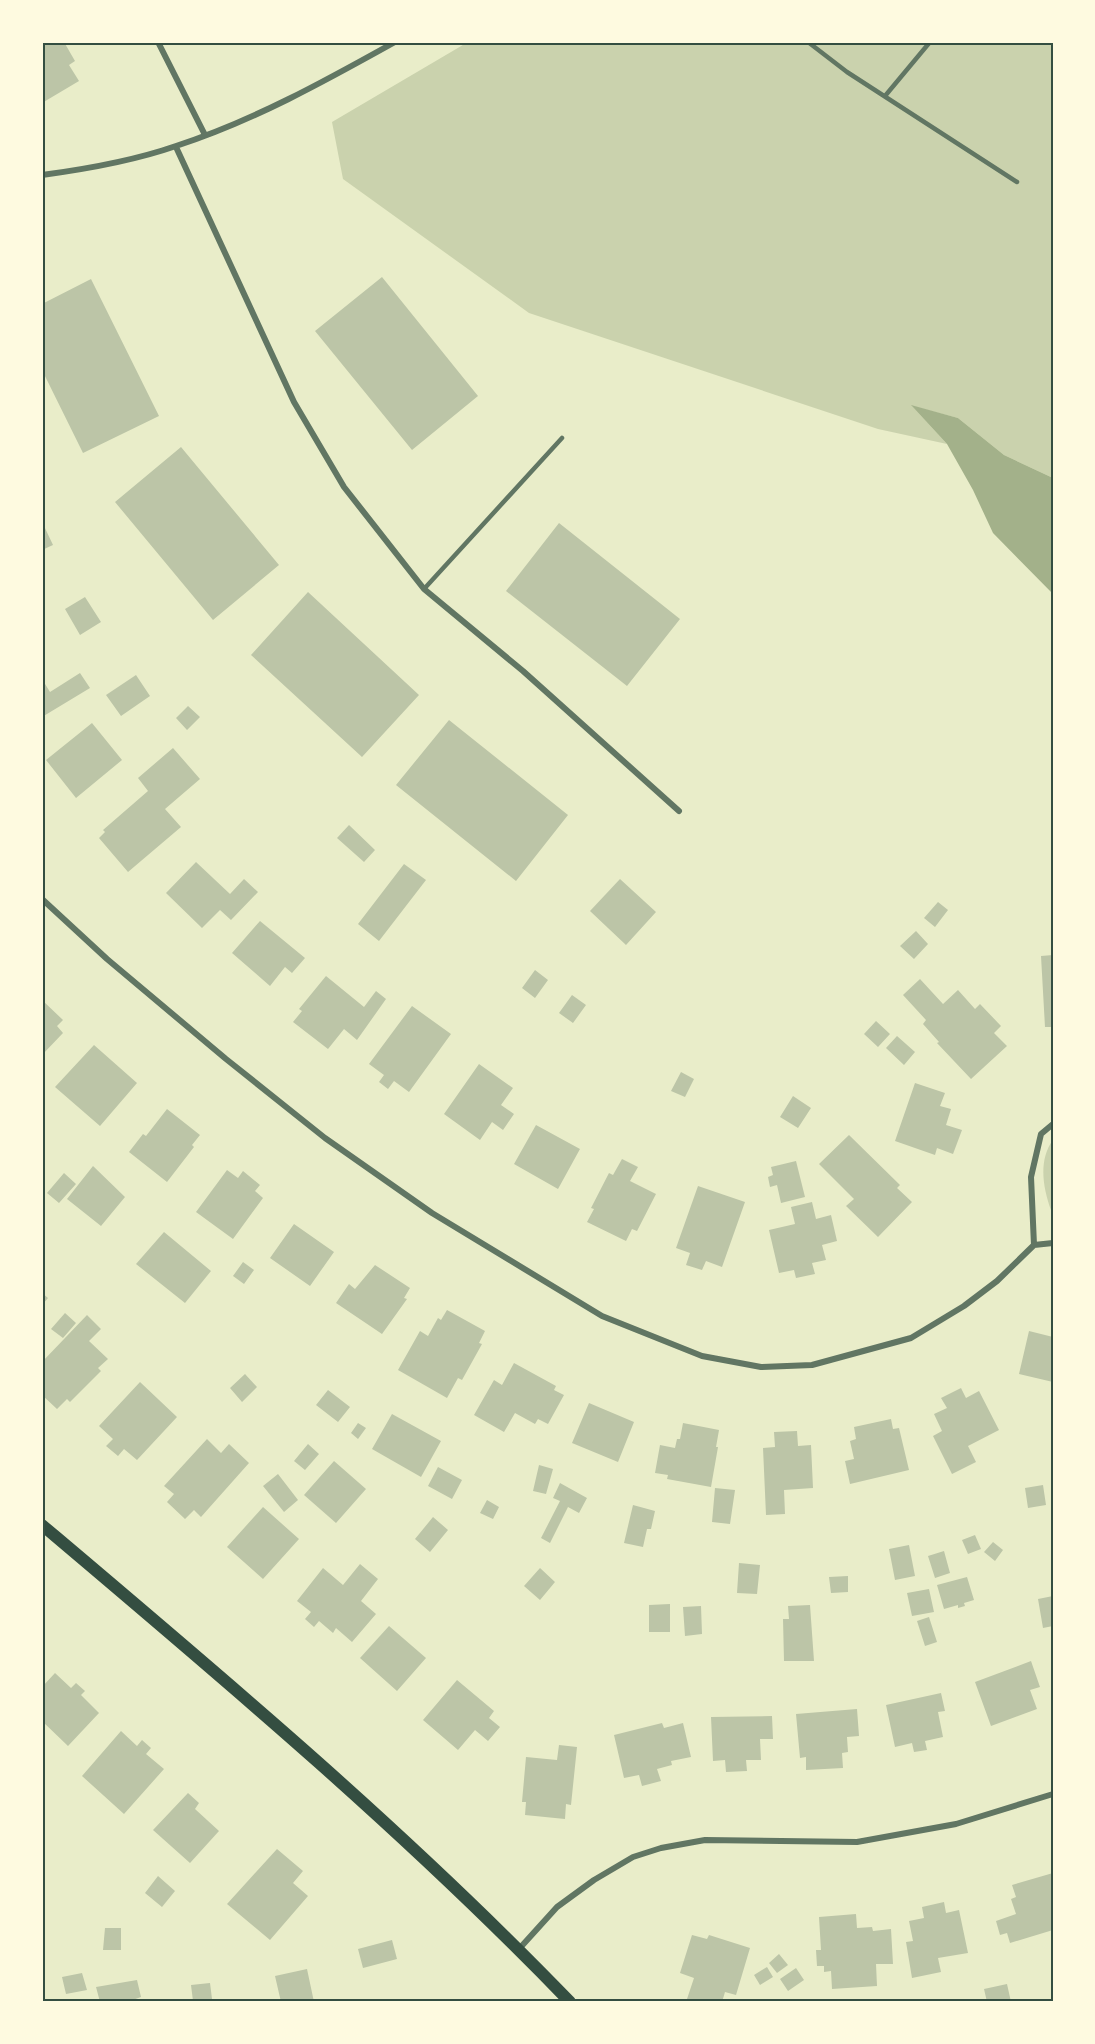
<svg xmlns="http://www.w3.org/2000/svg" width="1095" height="2044" font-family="'Playfair Display',serif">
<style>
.green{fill:#cad2ad}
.water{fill:#a3b18a}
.building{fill:#bcc5a7}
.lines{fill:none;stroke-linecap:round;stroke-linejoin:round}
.service{stroke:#617663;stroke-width:4.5}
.minor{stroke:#617663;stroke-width:6}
.secondary{stroke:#344e41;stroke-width:12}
.neatline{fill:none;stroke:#344e41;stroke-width:2}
</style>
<rect width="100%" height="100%" fill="#e9edc9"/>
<path class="green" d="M 468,42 L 1053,42 L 1053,478 L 1004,455 L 958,418 L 912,406 L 947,444 L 878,429 L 529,313 L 343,179 L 332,122 Z
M 1053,1140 L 1053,1212 L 1051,1210 C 1043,1188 1038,1160 1053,1140 Z"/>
<path class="water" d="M 911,405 L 958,418 L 1004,455 L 1053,478 L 1053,594 L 993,533 L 973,490 L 947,444 Z"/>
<path class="building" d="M 42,42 L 55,42 L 57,45 L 64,42 L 75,61 L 69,65 L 79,81 L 42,103 Z
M 382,277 L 478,396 L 412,450 L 315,331 Z
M 91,279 L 159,416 L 83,453 L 42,370 L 42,304 Z
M 181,447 L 279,565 L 213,620 L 115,502 Z
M 559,523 L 680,619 L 627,686 L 506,591 Z
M 44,526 L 53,545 L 42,550 L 42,527 Z
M 308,592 L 419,695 L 362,757 L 251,655 Z
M 85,597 L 101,622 L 80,635 L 65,609 Z
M 80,673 L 90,688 L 42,717 L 42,679 L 50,692 Z
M 136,675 L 150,696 L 121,716 L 106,695 Z
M 188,706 L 200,717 L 187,730 L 176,718 Z
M 449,720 L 568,815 L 516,881 L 396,785 Z
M 92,723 L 122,760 L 76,798 L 46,760 Z
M 173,748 L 200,779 L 165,809 L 181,827 L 128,872 L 99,838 L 105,832 L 103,830 L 148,791 L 138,778 Z
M 349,825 L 375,850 L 364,862 L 337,838 Z
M 196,862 L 230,894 L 244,879 L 258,892 L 231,920 L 220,910 L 202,928 L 166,893 Z
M 404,864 L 426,880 L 379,941 L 358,924 Z
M 620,879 L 656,912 L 626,945 L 590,911 Z
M 938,902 L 948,910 L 935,927 L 924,918 Z
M 260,921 L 305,958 L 292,973 L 285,967 L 270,986 L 232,953 Z
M 916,931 L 928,944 L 914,959 L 900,946 Z
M 1053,955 L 1053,1027 L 1045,1027 L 1041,956 Z
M 535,970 L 548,980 L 535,998 L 522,988 Z
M 326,976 L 364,1007 L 376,991 L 386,999 L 357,1040 L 344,1029 L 328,1049 L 293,1022 L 302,1011 L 299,1009 Z
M 920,979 L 943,1004 L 958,990 L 975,1009 L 980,1004 L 1001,1026 L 994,1033 L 1007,1046 L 971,1079 L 937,1043 L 939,1042 L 923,1024 L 926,1020 L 903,995 Z
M 572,995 L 586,1005 L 573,1023 L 559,1013 Z
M 42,1000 L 63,1020 L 57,1026 L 63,1033 L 42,1055 Z
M 412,1006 L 451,1034 L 409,1092 L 394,1081 L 388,1089 L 379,1082 L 384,1075 L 369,1064 Z
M 876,1021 L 890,1034 L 878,1047 L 864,1034 Z
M 897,1036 L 915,1052 L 904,1065 L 886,1048 Z
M 94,1045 L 137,1083 L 100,1126 L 55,1087 Z
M 479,1064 L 513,1088 L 501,1105 L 514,1114 L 503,1130 L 492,1122 L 480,1140 L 444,1114 Z
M 681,1072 L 694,1079 L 685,1097 L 671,1091 Z
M 915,1083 L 945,1093 L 940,1106 L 951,1109 L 946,1125 L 962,1130 L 953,1154 L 937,1148 L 935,1155 L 895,1141 Z
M 793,1096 L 811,1108 L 798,1128 L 780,1117 Z
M 167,1109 L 200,1135 L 192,1145 L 194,1147 L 167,1182 L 129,1152 L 143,1134 L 146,1136 Z
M 536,1125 L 580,1149 L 558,1189 L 514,1164 Z
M 849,1135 L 900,1185 L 897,1188 L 912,1202 L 878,1237 L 846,1206 L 854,1199 L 819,1164 Z
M 622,1159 L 638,1167 L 630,1181 L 656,1194 L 637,1231 L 632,1229 L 626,1241 L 587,1222 L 594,1209 L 591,1208 L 609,1173 L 613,1175 Z
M 796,1161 L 805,1197 L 781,1203 L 777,1185 L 770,1187 L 768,1177 L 773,1175 L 771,1167 Z
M 93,1166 L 125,1197 L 101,1226 L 67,1199 Z
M 227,1170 L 238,1178 L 243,1171 L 260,1185 L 255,1191 L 263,1198 L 233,1239 L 196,1212 Z
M 64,1173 L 76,1184 L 59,1203 L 47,1193 Z
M 698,1186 L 745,1202 L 722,1267 L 706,1261 L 702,1270 L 686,1265 L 690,1253 L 676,1248 Z
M 812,1202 L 816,1219 L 831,1215 L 837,1241 L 822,1245 L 826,1260 L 812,1263 L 815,1274 L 796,1278 L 794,1270 L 779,1273 L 769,1230 L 795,1224 L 791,1207 Z
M 294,1224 L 334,1252 L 310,1286 L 270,1258 Z
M 164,1232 L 211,1271 L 185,1303 L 136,1264 Z
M 243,1262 L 254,1270 L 244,1284 L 233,1276 Z
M 375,1265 L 410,1288 L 404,1298 L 407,1299 L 382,1334 L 336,1303 L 349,1284 L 355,1289 Z
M 42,1293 L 48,1298 L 42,1305 Z
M 447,1310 L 485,1331 L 479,1343 L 482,1344 L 462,1380 L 458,1378 L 447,1398 L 398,1370 L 420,1331 L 428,1336 L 438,1318 L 441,1320 Z
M 65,1313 L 76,1323 L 63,1338 L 51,1329 Z
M 87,1315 L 101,1329 L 89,1341 L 108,1359 L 98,1368 L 101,1371 L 70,1402 L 67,1399 L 57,1409 L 42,1395 L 42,1362 Z
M 1029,1331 L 1053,1337 L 1053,1382 L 1019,1374 Z
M 514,1363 L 556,1386 L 554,1390 L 564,1395 L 548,1424 L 538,1419 L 535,1424 L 515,1413 L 504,1432 L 474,1415 L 494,1380 L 502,1385 Z
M 245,1374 L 257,1387 L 242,1402 L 230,1388 Z
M 140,1382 L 177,1417 L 137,1460 L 124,1449 L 118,1456 L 106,1446 L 113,1439 L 99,1426 Z
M 961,1388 L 966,1398 L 979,1391 L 999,1430 L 968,1446 L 976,1462 L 952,1474 L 933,1436 L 942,1431 L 934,1414 L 947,1408 L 941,1398 Z
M 328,1390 L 350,1407 L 338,1422 L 316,1405 Z
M 589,1403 L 634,1422 L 618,1462 L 572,1443 Z
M 392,1414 L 441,1441 L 421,1477 L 372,1449 Z
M 891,1419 L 893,1429 L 899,1428 L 909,1470 L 850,1484 L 845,1461 L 854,1459 L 850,1441 L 856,1439 L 854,1427 Z
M 358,1423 L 366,1428 L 358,1439 L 351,1433 Z
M 683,1423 L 719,1430 L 716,1447 L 718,1447 L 711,1487 L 667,1479 L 668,1475 L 655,1473 L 660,1445 L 675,1448 L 677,1439 L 680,1439 Z
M 797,1431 L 798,1446 L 811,1445 L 813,1488 L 784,1490 L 785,1514 L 766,1515 L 763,1448 L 775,1447 L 774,1432 Z
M 207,1439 L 221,1453 L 229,1444 L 249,1463 L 201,1517 L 194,1510 L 185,1519 L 167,1502 L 174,1494 L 164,1486 Z
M 308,1444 L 319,1454 L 305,1470 L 294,1461 Z
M 334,1461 L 366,1489 L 336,1523 L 304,1495 Z
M 539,1465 L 553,1469 L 546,1494 L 533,1491 Z
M 438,1467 L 462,1480 L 452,1499 L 428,1486 Z
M 278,1474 L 298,1500 L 284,1512 L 263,1486 Z
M 560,1483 L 587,1498 L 579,1513 L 568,1507 L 550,1543 L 541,1538 L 560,1501 L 553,1498 Z
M 1043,1485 L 1046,1505 L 1028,1508 L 1025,1488 Z
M 715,1488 L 735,1490 L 730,1524 L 712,1522 Z
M 487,1500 L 499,1507 L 493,1519 L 480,1513 Z
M 633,1505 L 655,1511 L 651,1529 L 647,1529 L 643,1547 L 624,1543 Z
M 263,1507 L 299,1539 L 263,1579 L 227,1547 Z
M 433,1517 L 448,1530 L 430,1552 L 415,1539 Z
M 975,1535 L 981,1549 L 968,1554 L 962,1540 Z
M 993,1542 L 1003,1550 L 995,1561 L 984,1552 Z
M 909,1545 L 915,1576 L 895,1580 L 889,1549 Z
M 944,1551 L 950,1573 L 935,1578 L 928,1556 Z
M 739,1563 L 760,1565 L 757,1594 L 737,1593 Z
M 360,1564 L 378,1579 L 361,1601 L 376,1614 L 352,1642 L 336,1628 L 333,1633 L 319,1621 L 314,1627 L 305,1619 L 311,1612 L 297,1601 L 323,1568 L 343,1585 Z
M 540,1568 L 555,1582 L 540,1600 L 524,1586 Z
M 848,1576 L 848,1592 L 831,1593 L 829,1577 Z
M 967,1577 L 974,1600 L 964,1603 L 965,1606 L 958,1608 L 958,1605 L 944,1609 L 937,1585 Z
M 929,1589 L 934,1612 L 912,1616 L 907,1593 Z
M 1053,1596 L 1053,1626 L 1043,1628 L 1038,1599 Z
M 670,1604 L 670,1632 L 649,1632 L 649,1605 Z
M 810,1605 L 814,1661 L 784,1661 L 783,1619 L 789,1619 L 788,1606 Z
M 701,1606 L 702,1634 L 685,1636 L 683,1607 Z
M 929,1617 L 937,1642 L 925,1646 L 917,1621 Z
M 389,1626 L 426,1658 L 397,1691 L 360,1658 Z
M 1031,1661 L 1040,1687 L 1030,1690 L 1037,1709 L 991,1726 L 975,1682 Z
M 55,1673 L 71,1688 L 76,1683 L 85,1691 L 81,1695 L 99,1713 L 68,1746 L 42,1721 L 42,1687 Z
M 457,1680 L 494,1711 L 489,1718 L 500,1727 L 488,1741 L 475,1730 L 458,1750 L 423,1720 Z
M 941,1693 L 945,1711 L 938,1712 L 943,1737 L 925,1741 L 927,1750 L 914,1752 L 912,1743 L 895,1747 L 886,1705 Z
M 857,1709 L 859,1736 L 847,1737 L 848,1752 L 842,1753 L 843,1768 L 806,1770 L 806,1757 L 800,1758 L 796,1714 Z
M 772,1716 L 773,1739 L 760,1739 L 761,1760 L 746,1760 L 747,1771 L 726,1772 L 725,1760 L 713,1761 L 711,1717 Z
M 662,1723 L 664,1728 L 683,1723 L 691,1757 L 671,1761 L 672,1765 L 657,1769 L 661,1781 L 642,1786 L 639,1775 L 624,1778 L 614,1735 Z
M 121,1731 L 137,1746 L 142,1740 L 151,1748 L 146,1754 L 164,1769 L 124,1814 L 82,1776 Z
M 559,1745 L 577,1747 L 571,1805 L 566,1804 L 565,1819 L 525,1815 L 526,1802 L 522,1802 L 526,1757 L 557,1760 Z
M 188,1793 L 199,1803 L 195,1809 L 219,1831 L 190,1863 L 153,1830 Z
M 277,1849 L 303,1871 L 293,1883 L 308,1896 L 270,1940 L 227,1904 Z
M 1053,1873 L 1053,1930 L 1010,1943 L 1007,1933 L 1000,1935 L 996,1921 L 1016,1914 L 1011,1899 L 1016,1897 L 1012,1885 Z
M 158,1876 L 175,1891 L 162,1907 L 145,1893 Z
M 944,1902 L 946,1913 L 959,1910 L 968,1953 L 938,1958 L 941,1972 L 912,1978 L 906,1942 L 913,1941 L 909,1921 L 924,1918 L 922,1907 Z
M 856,1914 L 857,1928 L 872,1927 L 873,1931 L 891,1929 L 893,1964 L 876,1964 L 877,1986 L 832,1989 L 831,1971 L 824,1972 L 824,1966 L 817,1966 L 816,1950 L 821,1950 L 819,1917 Z
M 105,1928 L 121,1928 L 121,1950 L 103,1950 Z
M 692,1935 L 707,1939 L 709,1935 L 750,1948 L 736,1995 L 725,1992 L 722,2002 L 695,2002 L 687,1999 L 694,1978 L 680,1973 Z
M 392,1940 L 397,1959 L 363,1968 L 358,1949 Z
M 779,1954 L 788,1965 L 777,1973 L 769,1963 Z
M 767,1967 L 773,1977 L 760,1985 L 754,1975 Z
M 796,1968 L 804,1980 L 788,1991 L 780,1979 Z
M 307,1969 L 314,2002 L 281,2002 L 275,1976 Z
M 82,1973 L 87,1990 L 66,1994 L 62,1977 Z
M 137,1980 L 141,1997 L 127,2002 L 100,2002 L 96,1987 Z
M 210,1983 L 212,1999 L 193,2001 L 191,1985 Z
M 1007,1984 L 1011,2002 L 987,2002 L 984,1989 Z"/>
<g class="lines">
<path class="service" d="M 808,42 L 847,72 L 1017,182
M 885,96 L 930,42
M 424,589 L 562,438"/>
<path class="minor" d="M 158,42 L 205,135
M 176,147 L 294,402 L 344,487 L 424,589 L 523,671 L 679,811
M 42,175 C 87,169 133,161 176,146 C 253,121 325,81 395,42
M 42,899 L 107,959 L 226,1059 L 325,1138 L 432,1213 L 602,1316 L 702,1356 L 761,1367 L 812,1365 L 911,1338 L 964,1306 L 997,1281 L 1034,1245 L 1053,1243
M 1034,1245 L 1031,1177 L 1041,1134 L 1053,1124
M 519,1949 L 557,1907 L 594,1880 L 633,1857 L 661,1848 L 705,1840 L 857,1842 L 956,1824 L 1053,1794"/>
<path class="secondary" d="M 42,1525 C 223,1678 405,1831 570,2002"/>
</g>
<rect width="1095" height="2044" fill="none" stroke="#fefae0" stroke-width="87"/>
<rect x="44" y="44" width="1008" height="1956" class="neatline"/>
</svg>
